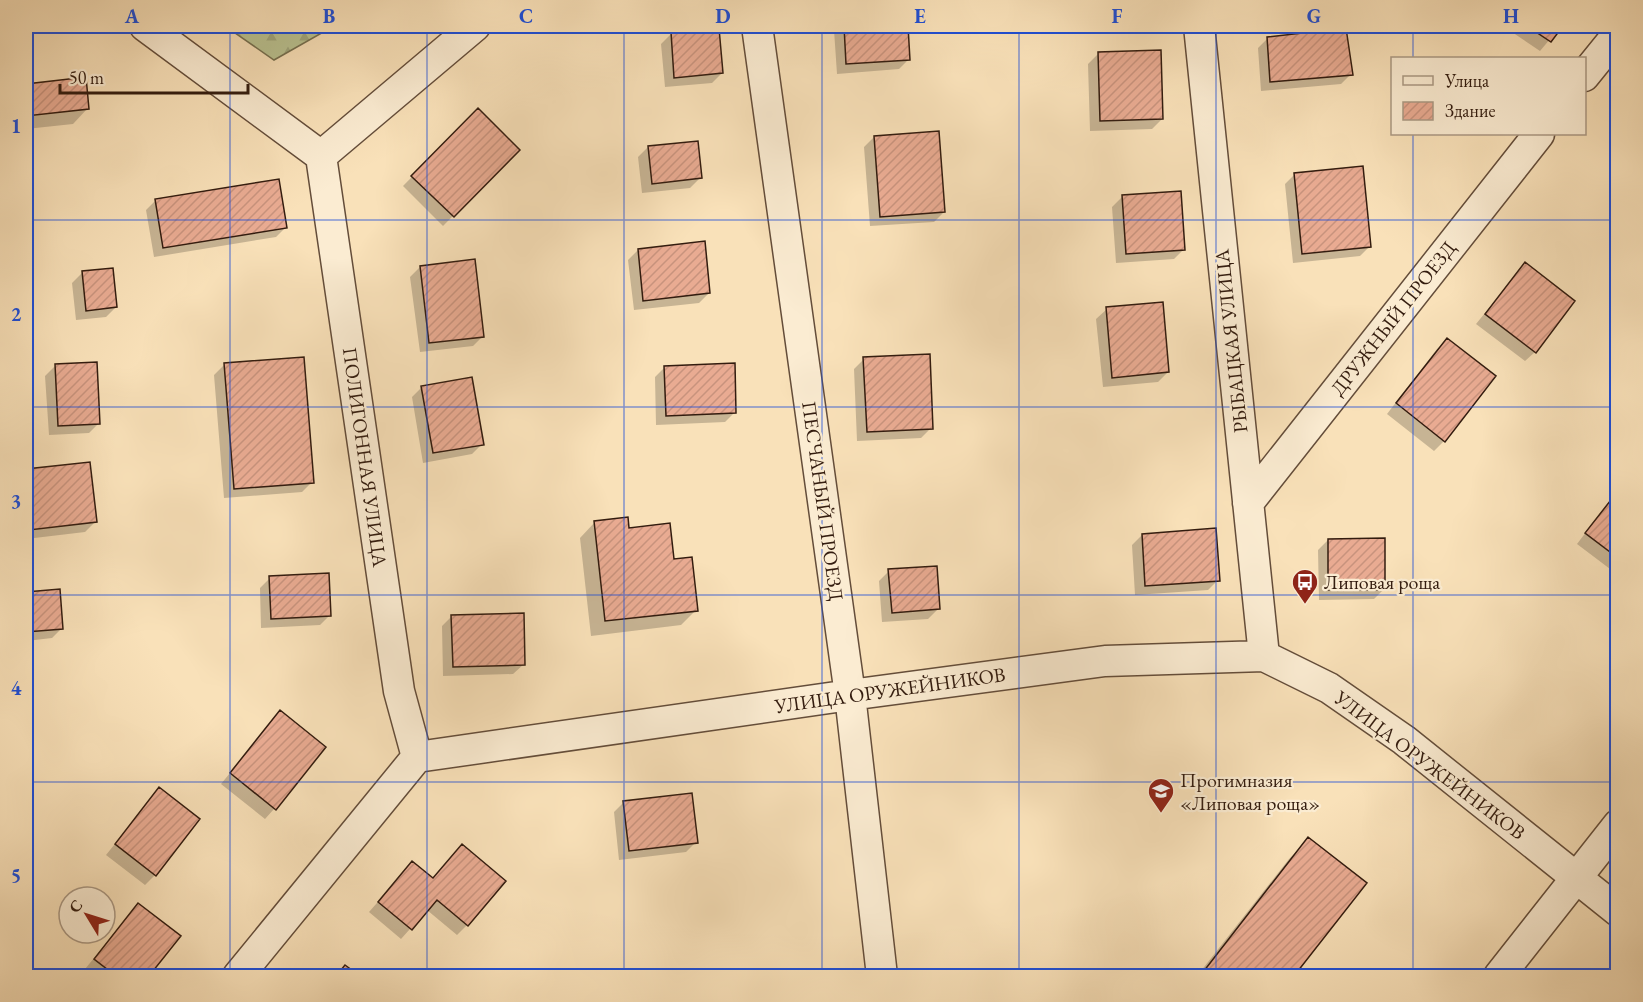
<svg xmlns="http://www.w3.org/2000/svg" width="1643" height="1002" font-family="'EB Garamond',serif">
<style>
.forest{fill:url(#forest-firs);stroke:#767050;stroke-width:1.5}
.shadow{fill:#0003}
.building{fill:url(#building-hatch);stroke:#331c0f;stroke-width:1.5}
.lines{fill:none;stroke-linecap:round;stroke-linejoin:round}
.minor-casing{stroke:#644d3a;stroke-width:33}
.minor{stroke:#fbecd2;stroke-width:30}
.grid{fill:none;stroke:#1d4ed8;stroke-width:1.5;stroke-opacity:0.55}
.labels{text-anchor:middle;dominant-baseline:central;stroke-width:4.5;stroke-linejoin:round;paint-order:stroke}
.street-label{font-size:20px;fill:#331c0f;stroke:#fbecd2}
.poi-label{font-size:20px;fill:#331c0f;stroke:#fbecd2;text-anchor:start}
.neatline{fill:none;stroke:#1d4ed8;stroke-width:2}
.grid-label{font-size:20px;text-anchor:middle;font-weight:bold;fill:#1d4ed8}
</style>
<defs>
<pattern id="forest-firs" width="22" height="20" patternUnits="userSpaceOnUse" patternTransform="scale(1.5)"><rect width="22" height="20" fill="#bac392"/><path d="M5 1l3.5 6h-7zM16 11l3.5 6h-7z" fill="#a0a77d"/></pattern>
<pattern id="building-hatch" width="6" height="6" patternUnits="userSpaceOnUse" patternTransform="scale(1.5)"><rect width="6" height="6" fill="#e9ab92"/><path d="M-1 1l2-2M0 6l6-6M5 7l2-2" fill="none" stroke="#c8937d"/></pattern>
</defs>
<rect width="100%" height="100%" fill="#f9e1b9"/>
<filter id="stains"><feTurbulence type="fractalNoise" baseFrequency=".00333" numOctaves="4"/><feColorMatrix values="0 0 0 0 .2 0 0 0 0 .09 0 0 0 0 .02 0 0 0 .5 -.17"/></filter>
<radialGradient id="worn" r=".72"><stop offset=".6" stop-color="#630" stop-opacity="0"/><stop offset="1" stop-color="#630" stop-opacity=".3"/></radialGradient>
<path class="forest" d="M 225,26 L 334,26 L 274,60 Z"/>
<path class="shadow" d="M 838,26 L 907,26 L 909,59 L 899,69 L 837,74 L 834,30 Z
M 1503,26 L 1561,26 L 1540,51 Z
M 671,34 L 722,73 L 712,83 L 665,87 L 661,44 Z
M 1268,38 L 1351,74 L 1341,84 L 1261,91 L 1258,48 Z
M 1098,54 L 1162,119 L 1152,129 L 1090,131 L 1088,64 Z
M 85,79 L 88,108 L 73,124 L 26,129 L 26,85 Z
M 478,110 L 518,150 L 443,226 L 403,186 Z
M 874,137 L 944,212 L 934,222 L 870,226 L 864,147 Z
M 648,147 L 700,178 L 690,188 L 642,193 L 638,157 Z
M 1295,174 L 1370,246 L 1360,256 L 1293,263 L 1285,184 Z
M 1122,197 L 1184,249 L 1174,259 L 1116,263 L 1112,207 Z
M 156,200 L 286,227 L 276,237 L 154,257 L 146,210 Z
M 638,250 L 709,293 L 699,303 L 634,310 L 628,260 Z
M 1525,264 L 1535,352 L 1525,361 L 1476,324 Z
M 420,267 L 483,336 L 473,346 L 420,352 L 410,277 Z
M 82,273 L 116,307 L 106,317 L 76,320 L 72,283 Z
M 1107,309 L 1168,372 L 1158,382 L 1103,387 L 1096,319 Z
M 1447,340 L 1444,441 L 1434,451 L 1387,414 L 1437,349 Z
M 864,359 L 931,428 L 921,438 L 857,441 L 854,369 Z
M 224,365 L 312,482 L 302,492 L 224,498 L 214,375 Z
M 55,366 L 99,423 L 89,433 L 49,435 L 45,376 Z
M 665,367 L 735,412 L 725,422 L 656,425 L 655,377 Z
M 422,387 L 482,444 L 472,454 L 423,463 L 412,397 Z
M 88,463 L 95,522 L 85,532 L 26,539 L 26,471 Z
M 1618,490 L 1618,575 L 1577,544 Z
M 595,522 L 628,530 L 673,561 L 696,610 L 681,625 L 591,636 L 580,538 Z
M 1142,535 L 1218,580 L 1208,590 L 1135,595 L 1132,545 Z
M 1328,540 L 1384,589 L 1374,599 L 1319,600 L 1318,550 Z
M 889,571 L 938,609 L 928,619 L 882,622 L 879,581 Z
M 270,578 L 330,615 L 320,625 L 261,628 L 260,588 Z
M 58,591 L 62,628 L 52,638 L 26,641 L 26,594 Z
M 452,616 L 524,664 L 513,674 L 443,676 L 442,626 Z
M 280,712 L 274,809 L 265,819 L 221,784 Z
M 159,789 L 155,875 L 145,885 L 106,855 Z
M 624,802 L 696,842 L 686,852 L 619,860 L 614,812 Z
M 1309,839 L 1365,883 L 1292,976 L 1197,976 L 1289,859 Z
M 412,863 L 467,925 L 457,935 L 427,910 L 401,939 L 369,912 Z
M 138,905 L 179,937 L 147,976 L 94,976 L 85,969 Z"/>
<path class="building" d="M 844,26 L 908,26 L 910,60 L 846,64 Z
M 1527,26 L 1563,26 L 1551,42 Z
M 719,28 L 723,73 L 674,78 L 671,32 Z
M 1346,28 L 1353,75 L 1270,82 L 1267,37 Z
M 1161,50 L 1163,119 L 1100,121 L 1098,52 Z
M 86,77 L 89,109 L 26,116 L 26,84 Z
M 478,108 L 520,150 L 454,217 L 411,176 Z
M 939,131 L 945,212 L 880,217 L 874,136 Z
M 698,141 L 702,178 L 652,184 L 648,146 Z
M 1363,166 L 1371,247 L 1302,254 L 1294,173 Z
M 279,179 L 287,228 L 163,248 L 155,199 Z
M 1181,191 L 1185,250 L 1126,254 L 1122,195 Z
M 705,241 L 710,293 L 643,301 L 638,249 Z
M 475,259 L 484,337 L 429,343 L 420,266 Z
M 1525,262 L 1575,301 L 1536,353 L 1485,314 Z
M 113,268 L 117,307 L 86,311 L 82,271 Z
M 1163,302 L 1169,372 L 1112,378 L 1106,307 Z
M 1447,338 L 1496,376 L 1445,442 L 1396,403 Z
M 930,354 L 933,429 L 867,432 L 863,357 Z
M 304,357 L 314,483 L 234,489 L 224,363 Z
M 97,362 L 100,424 L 58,426 L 55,364 Z
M 735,363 L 736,413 L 666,416 L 664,366 Z
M 472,377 L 484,445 L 433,453 L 421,386 Z
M 90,462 L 97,522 L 29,530 L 26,502 L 26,469 Z
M 1618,491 L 1618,558 L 1585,533 Z
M 628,517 L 629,528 L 670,523 L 674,559 L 692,557 L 698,611 L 605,621 L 594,521 Z
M 1216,528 L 1220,581 L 1145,586 L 1142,534 Z
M 1385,538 L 1385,590 L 1328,590 L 1328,539 Z
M 937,566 L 940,609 L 892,613 L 888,569 Z
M 329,573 L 331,616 L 271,619 L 269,576 Z
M 60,589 L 63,629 L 26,632 L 26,592 Z
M 524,613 L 525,665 L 453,667 L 451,615 Z
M 280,710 L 326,747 L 276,810 L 230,773 Z
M 159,787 L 200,819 L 156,876 L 115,844 Z
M 692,793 L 698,843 L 629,851 L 623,801 Z
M 1308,837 L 1367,883 L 1294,976 L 1200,976 Z
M 462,844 L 506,881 L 468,926 L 437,900 L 412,930 L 378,902 L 412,861 L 433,878 Z
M 138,903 L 181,936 L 149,976 L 116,976 L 94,959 Z
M 345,965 L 360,976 L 336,976 Z"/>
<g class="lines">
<g class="minor-casing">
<path id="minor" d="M 145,26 L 321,156
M 757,26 L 850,695 L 882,976
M 1199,26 L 1264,656
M 1584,76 L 1618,34
M 321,156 L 399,691 L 417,757
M 321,156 L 475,26
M 1248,503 L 1539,134
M 238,976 L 417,757 L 850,695 L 1105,661 L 1264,656 L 1329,688 L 1404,740 L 1618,911
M 1499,976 L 1618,825"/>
</g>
<use href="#minor" class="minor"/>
</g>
<path class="grid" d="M 230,26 L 230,976M 427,26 L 427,976M 624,26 L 624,976M 822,26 L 822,976M 1019,26 L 1019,976M 1216,26 L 1216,976M 1413,26 L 1413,58M 1413,134 L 1413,976M 26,220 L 1618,220M 26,407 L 1618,407M 26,595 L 1618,595M 26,782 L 1618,782"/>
<defs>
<g id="bus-pin" transform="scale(1.35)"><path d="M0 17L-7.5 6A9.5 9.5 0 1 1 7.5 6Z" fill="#8f2418" stroke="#fbecd2"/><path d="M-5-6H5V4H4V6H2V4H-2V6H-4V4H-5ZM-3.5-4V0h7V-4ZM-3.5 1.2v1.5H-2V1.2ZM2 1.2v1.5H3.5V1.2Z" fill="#fff"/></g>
<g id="school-pin" transform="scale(1.35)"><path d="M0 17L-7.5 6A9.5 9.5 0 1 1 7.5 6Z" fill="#8f2418" stroke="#fbecd2"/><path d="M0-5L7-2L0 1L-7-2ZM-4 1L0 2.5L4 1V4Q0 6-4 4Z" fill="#fff"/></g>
</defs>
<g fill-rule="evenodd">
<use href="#bus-pin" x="1305" y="582"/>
<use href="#school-pin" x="1161" y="791"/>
</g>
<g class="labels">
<g class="street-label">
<text transform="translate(1393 318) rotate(-52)">ДРУЖНЫЙ ПРОЕЗД</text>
<text transform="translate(1231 341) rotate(-96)">РЫБАЦКАЯ УЛИЦА</text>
<text transform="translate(365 457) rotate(82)">ПОЛИГОННАЯ УЛИЦА</text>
<text transform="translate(823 501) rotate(82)">ПЕСЧАНЫЙ ПРОЕЗД</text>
<text transform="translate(890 690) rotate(-8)">УЛИЦА ОРУЖЕЙНИКОВ</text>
<text transform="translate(1430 765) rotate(37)">УЛИЦА ОРУЖЕЙНИКОВ</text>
</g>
<g class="poi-label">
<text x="1324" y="582">Липовая роща</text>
<text x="1180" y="780">Прогимназия<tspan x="1180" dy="23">«Липовая роща»</tspan></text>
</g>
</g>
<rect width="1643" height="1002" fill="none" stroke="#f9e1b9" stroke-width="66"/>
<rect x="1391" y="57" width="195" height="78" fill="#fbecd2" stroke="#ab9984" stroke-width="1.5"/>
<rect x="1403" y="76" width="30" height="9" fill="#fbecd2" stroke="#ab9984" stroke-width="1.5"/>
<text x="1445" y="87" font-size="18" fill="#331c0f">Улица</text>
<rect x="1403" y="102" width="30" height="18" fill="url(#building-hatch)" stroke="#ab9984" stroke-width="1.5"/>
<text x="1445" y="117" font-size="18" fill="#331c0f">Здание</text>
<g transform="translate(87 915) rotate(308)"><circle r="28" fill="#fbecd2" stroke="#ab9984" stroke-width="1.5"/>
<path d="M0-4.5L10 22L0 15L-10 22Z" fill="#8f2418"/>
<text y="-9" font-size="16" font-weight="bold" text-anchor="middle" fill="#331c0f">С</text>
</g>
<path d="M60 84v9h188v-9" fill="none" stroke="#331c0f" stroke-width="3"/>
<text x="69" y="84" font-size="18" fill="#331c0f" stroke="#fbecd2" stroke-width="4.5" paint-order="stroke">50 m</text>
<rect x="33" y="33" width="1577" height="936" class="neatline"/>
<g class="grid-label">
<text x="132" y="23">A</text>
<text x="329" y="23">B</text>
<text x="526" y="23">C</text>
<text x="723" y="23">D</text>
<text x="920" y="23">E</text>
<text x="1117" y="23">F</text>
<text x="1314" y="23">G</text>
<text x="1511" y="23">H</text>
<text x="16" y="133">1</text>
<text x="16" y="321">2</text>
<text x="16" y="508">3</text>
<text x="16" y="695">4</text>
<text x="16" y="882">5</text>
</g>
<rect width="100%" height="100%" filter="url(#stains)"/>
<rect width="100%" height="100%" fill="url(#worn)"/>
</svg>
